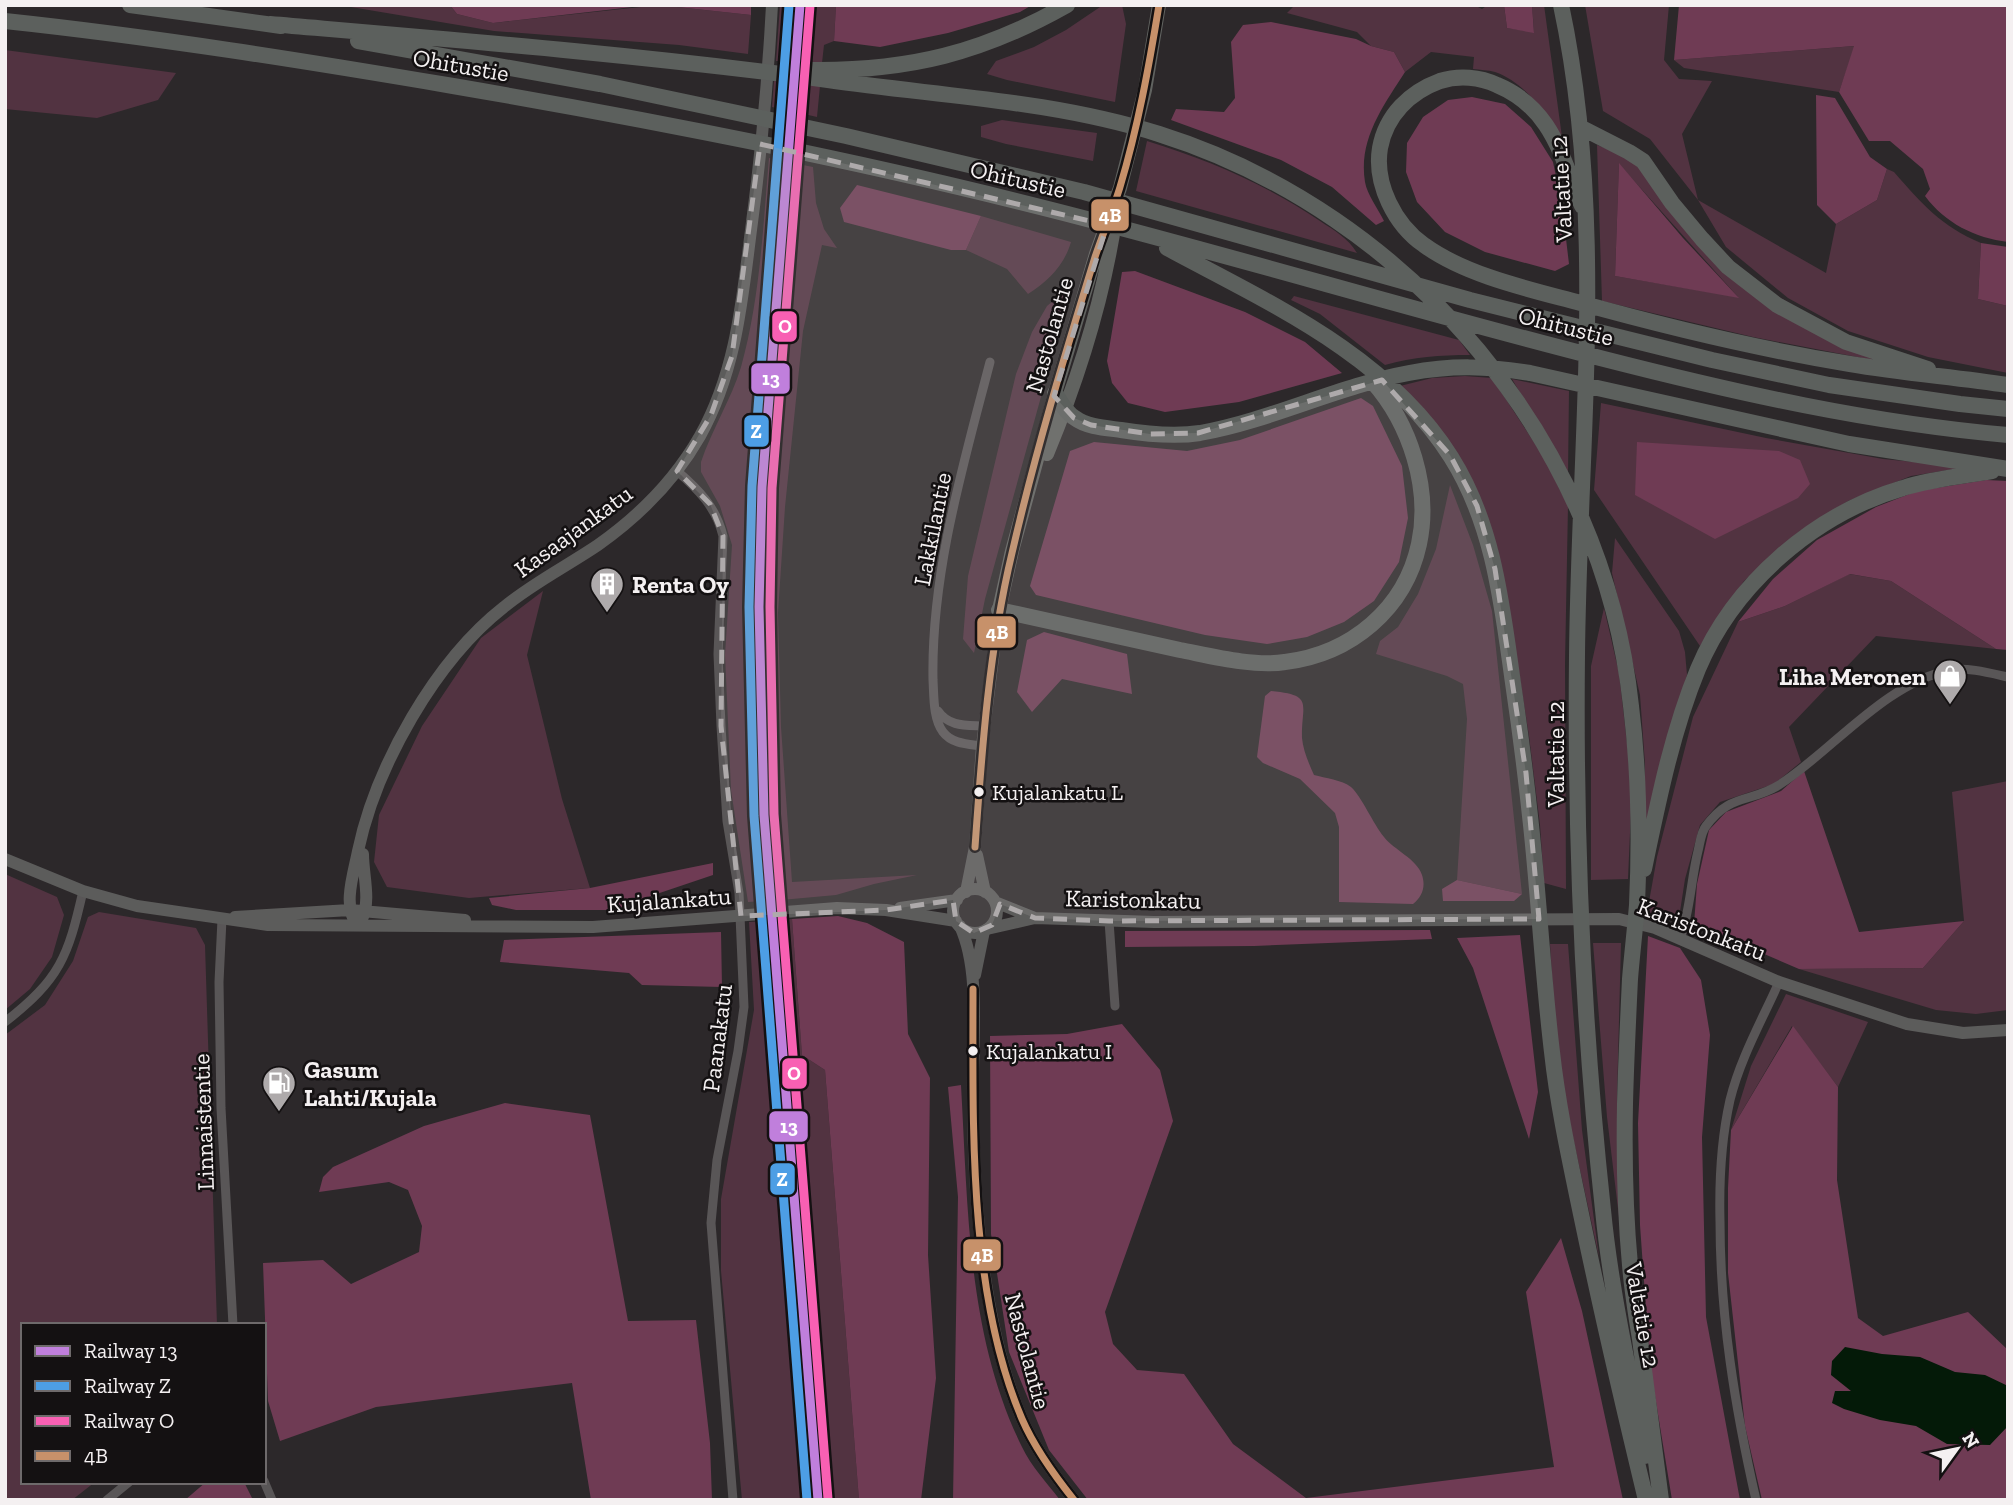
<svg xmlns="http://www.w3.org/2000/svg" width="2013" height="1505" font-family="'Zilla Slab',serif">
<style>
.green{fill:#523341;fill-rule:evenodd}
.forest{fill:#6f3b54}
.water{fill:#041a08}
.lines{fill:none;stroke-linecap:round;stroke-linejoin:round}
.street{stroke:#595657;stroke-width:9}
.secondary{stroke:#5c5c5b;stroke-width:12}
.primary{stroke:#616360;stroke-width:14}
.highway{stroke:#5c605d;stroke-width:16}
.bus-1-casing{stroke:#141112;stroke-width:12}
.bus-1{stroke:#c7916a;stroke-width:7}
.rail-1-casing{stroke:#141112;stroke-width:14}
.rail-2-casing{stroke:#141112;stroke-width:14}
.rail-3-casing{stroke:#141112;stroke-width:14}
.rail-1{stroke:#c07fdc;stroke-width:9}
.rail-2{stroke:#4d9ee5;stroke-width:9}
.rail-3{stroke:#f860b3;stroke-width:9}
.marked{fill:#aeaaab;fill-opacity:0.2;stroke:#aeaaab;stroke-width:5;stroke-dasharray:14 9;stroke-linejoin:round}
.bus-dot{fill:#f4f0f1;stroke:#141112;stroke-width:2.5}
.labels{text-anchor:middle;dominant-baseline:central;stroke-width:5;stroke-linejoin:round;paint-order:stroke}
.bus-label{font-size:22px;fill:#f4f0f1;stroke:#141112;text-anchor:start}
.street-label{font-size:24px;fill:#f4f0f1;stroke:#141112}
.poi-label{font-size:24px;font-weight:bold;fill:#f4f0f1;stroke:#141112;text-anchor:start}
.line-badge{stroke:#141112;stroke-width:2.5}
.badge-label{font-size:19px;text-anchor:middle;font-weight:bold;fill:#fff}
</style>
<rect width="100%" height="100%" fill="#2c282a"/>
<path class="green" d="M 339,5 L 450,5 L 457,14 L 493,23 L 659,5 L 751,15 L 748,54 L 679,45 L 494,31 Z
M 780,5 L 795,5 L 790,61 L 776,61 Z
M 811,5 L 836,5 L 834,41 L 824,45 L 822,63 L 807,62 Z
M 1103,5 L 1122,5 L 1126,24 L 1115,102 L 1007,80 L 987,74 L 996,61 L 1034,47 L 1066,30 Z
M 1295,5 L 1428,7 L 1431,5 L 1474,5 L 1482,9 L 1488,5 L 1504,5 L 1507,28 L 1534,32 L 1532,5 L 1544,5 L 1562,137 C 1546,113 1524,82 1495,72 C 1488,70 1480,70 1473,69 L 1474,57 L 1431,52 L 1405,72 L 1394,52 L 1371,46 L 1357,32 L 1287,13 Z
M 1585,5 L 1669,5 L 1664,60 L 1679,79 L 1712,81 L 1682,134 L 1698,200 L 1826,273 L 1836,224 L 1877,200 L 1887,169 L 1894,172 C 1922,204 1941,226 1981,243 L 1978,299 L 2008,306 L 2008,373 L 1928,357 L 1848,331 L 1788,298 L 1726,247 L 1698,200 L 1650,139 L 1603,111 Z
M 1855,46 L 1839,92 L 1684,68 L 1674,60 Z
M 5,50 L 176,73 L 158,100 L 97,118 L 5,109 Z
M 774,81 L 789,83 L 786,110 L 772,107 Z
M 805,84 L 820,86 L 817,117 L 804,114 Z
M 1002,120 L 1097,133 L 1093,161 L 1006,144 L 981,137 L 981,126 Z
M 1147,141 C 1209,160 1267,185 1320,221 C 1335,231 1348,238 1357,253 L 1136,191 Z
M 1597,145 L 1619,153 L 1639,165 L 1710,255 L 1888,363 L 1753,337 L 1602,301 ZM 1619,164 L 1738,297 L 1615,276 Z
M 769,158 L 783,161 C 771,301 755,442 754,583 C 753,689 758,795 764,901 L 748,902 L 731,790 L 725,655 L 732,545 L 720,506 L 701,472 L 701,462 C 712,429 731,400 741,367 C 760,299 763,227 769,158 Z
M 798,164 L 813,167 L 816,203 L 824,229 L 837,248 L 822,245 L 803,331 L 785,507 L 778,613 L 781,727 L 792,882 L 917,875 L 874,884 L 836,895 L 781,900 C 776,813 769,726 769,640 C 770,481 786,322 798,164 Z
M 981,216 L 1071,242 C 1064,266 1048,281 1028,294 L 1007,269 L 966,250 Z
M 1066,290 L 1067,303 L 985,599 L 974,653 L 963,639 L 968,576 L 1016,374 L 1032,332 L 1047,306 Z
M 1294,296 L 1459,340 L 1470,355 C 1441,355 1413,357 1385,365 L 1320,314 L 1291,300 Z
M 1465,376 L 1492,378 L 1545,459 L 1568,506 L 1565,664 L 1566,889 L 1544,883 L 1540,825 L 1529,736 L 1509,609 L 1497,547 L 1400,386 L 1432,378 Z
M 1512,379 L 1569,391 L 1568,474 Z
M 1601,403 L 1766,438 L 1883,459 L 1967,467 L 1911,476 L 1848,501 L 1796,534 L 1744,581 L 1700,646 L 1594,490 Z
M 1450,485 L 1473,545 L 1492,611 L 1522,894 L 1457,880 L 1467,719 L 1463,684 L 1447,676 L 1376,654 L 1380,641 L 1398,627 L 1418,594 L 1436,549 Z
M 1615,538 L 1679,631 L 1685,652 L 1687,675 L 1643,833 L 1645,764 L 1640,695 L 1612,573 Z
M 1849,574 L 1891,581 L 1996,649 L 1876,636 L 1789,727 L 1801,762 L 1774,784 L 1720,802 L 1700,825 L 1685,879 L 1679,918 L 1647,913 L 1657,857 L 1693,717 L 1738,622 L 1785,606 Z
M 543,591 L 527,655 L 562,799 L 590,888 L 469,898 L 387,887 L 374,862 L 379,815 L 422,726 L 481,638 Z
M 1604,608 L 1619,673 L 1632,787 L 1628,879 L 1591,880 L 1591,666 Z
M 2008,781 L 2008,1010 L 1976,1014 L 1936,1010 L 1799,969 L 1923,968 L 1964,921 L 1952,792 Z
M 5,874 L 57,897 L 64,915 L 52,957 L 30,989 L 5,1010 Z
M 99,912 L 196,928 L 205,945 L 217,1325 L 23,1325 L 23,1482 L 95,1482 L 72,1500 L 5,1500 L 5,1035 L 45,1005 L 73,961 L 88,917 Z
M 792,919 L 802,1055 L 825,1070 L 859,1500 L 831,1500 L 782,920 Z
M 767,921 L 812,1500 L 742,1500 L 721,1271 L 721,1199 L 754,1010 L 749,922 Z
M 1593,943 L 1621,943 L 1617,1098 L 1621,1234 L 1607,1117 Z
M 1550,944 L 1568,944 L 1582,1130 L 1599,1257 L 1565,1101 L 1556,1041 Z
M 1786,994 L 1868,1022 L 1838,1087 L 1792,1026 L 1731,1130 L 1751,1066 Z"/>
<path class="forest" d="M 450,5 L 650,5 L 493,23 L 457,14 Z
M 659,5 L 751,5 L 751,15 Z
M 836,5 L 1032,5 L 1020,12 L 948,33 L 880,47 L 834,41 Z
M 1504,5 L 1532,5 L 1534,33 L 1507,28 Z
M 1679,5 L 2008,5 L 2008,242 C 1975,238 1945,223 1925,196 L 1930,189 L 1923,169 L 1890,141 L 1869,141 L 1839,92 L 1854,46 L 1674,60 Z
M 1271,22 L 1356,39 L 1371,46 L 1394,52 L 1405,72 C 1384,105 1358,139 1365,182 C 1367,194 1378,209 1384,221 L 1376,225 L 1332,187 L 1281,160 L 1171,120 L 1176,109 L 1224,112 L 1235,98 L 1231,42 L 1243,25 Z
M 1816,95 L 1835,98 L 1870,157 L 1887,169 L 1877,200 L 1836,224 L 1817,205 Z
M 1472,97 L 1505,104 L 1531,127 L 1553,162 L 1562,205 L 1569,264 L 1555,271 L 1485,252 L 1445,232 L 1417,202 L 1406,172 L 1407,143 L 1423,117 L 1448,100 Z
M 1619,163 L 1683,238 L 1739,298 L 1615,276 Z
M 857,185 L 981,216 L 966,250 L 951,250 L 844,222 L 840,208 Z
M 1981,243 L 2008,247 L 2008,306 L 1978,299 Z
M 1135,271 L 1245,312 L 1305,342 L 1342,373 L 1239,402 L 1165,412 L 1128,403 L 1112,383 L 1107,361 L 1122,272 Z
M 1361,398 L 1373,406 L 1402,466 L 1408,518 L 1399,562 L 1374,601 L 1344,622 L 1307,637 L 1267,644 L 1205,635 L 1036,595 L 1030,586 L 1070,451 L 1094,442 L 1187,451 L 1240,440 Z
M 1637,442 L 1779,451 L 1800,460 L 1810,484 L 1798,498 L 1715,539 L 1635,495 Z
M 1986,480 L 2008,481 L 2008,650 L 1996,649 L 1891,581 L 1850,574 L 1785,606 L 1738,622 L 1773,579 L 1817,540 L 1876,507 L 1917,491 Z
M 1044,632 L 1127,654 L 1132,694 L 1062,679 L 1032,712 L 1017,692 L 1027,640 Z
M 1271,691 C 1315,695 1301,704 1302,738 C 1303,750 1309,764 1314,775 C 1325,778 1342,780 1351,787 C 1362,797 1373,824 1384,837 C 1394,850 1417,859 1422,875 C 1426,887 1422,897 1413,904 L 1339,902 L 1339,827 L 1335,813 L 1300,779 L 1263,763 L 1257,757 L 1265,696 Z
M 1804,771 L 1859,932 L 1964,921 L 1923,968 L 1799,969 L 1694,924 L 1697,884 L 1709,830 L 1726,812 L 1781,791 Z
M 713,863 L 713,875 L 630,903 L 618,910 L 516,910 L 492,905 L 489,898 L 590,888 Z
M 1457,880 L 1522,894 L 1514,901 L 1443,901 L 1442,889 Z
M 838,916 L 867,923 L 904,942 L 908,1034 L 930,1078 L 928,1255 L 936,1378 L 921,1500 L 859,1500 L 825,1070 L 802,1055 L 792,919 Z
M 1430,930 L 1432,939 L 1254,946 L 1125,947 L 1125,931 Z
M 721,932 L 722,987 L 642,985 L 629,973 L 500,962 L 504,940 Z
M 1520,935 L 1538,1092 L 1529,1139 L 1473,968 L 1457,938 Z
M 1648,936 L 1680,948 L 1701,980 L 1710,1035 L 1702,1137 L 1706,1317 L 1740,1500 L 1672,1500 L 1650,1365 L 1640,1225 L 1638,1123 Z
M 1122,1024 L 1160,1070 L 1173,1121 L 1105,1312 L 1113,1344 L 1137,1370 L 1184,1374 L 1233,1444 L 1306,1498 L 1554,1467 L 1526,1292 L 1561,1238 L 1582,1311 L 1623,1500 L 1088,1500 L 1049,1450 L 1009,1352 L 991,1234 L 990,1036 L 1067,1034 Z
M 1793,1026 L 1838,1087 L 1837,1180 L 1858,1318 L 1883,1336 L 1968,1312 L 2008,1350 L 2008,1500 L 1762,1500 L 1745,1426 L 1728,1273 L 1728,1188 L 1731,1130 Z
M 961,1085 C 968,1207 967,1335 1022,1447 C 1031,1466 1047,1483 1060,1500 L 953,1500 L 958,1197 L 948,1087 Z
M 505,1103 L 590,1115 L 628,1321 L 696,1320 L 710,1443 L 712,1500 L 591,1500 L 572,1383 L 376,1407 L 280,1441 L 268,1401 L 263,1263 L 323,1260 L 351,1284 L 419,1252 L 422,1226 L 408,1190 L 389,1182 L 319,1192 L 323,1177 L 333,1167 L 424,1126 Z
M 206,1482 L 244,1482 L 253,1500 L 185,1500 Z"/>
<path class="water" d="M 1845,1347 L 1882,1354 L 1920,1357 L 1955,1372 L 1985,1375 L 2008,1386 L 2008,1426 L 1990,1445 L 1947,1444 L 1916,1426 L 1880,1420 L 1844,1409 L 1832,1403 L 1835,1391 L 1851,1391 L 1831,1375 L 1832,1361 Z"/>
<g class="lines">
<path class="street" d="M 677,471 C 699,490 716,507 723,536 L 718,654 L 721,726 L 727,821 L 739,893 L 744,1007 L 738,1051 L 717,1160 L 711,1223 L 733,1500
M 938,711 C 949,727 966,725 984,726
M 982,746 C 968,744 952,744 943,732 C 933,719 934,696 933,680 C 931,573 963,466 990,362
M 222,919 L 219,982 L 221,1108 L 233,1325
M 1109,921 L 1115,1006
M 1680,939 C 1690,913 1691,879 1698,851 C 1700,843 1701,832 1706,826 C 1730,793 1750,803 1779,785 C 1832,751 1885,683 1950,670 C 1968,667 1990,673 2008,677
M 5,1022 C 60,979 68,957 83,891
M 264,1481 L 272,1500
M 107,1500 L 129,1482
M 1756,1500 C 1735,1408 1720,1316 1720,1221 C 1719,1180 1721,1140 1730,1100 C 1740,1059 1762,1020 1779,982"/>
<path class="secondary" d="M 977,855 L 985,892
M 5,859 L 83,891 L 137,906 L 268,925 L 593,927 L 837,908 L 886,910 L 956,921
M953 911a22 22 0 1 1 44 0a22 22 0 1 1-44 0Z
M 966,892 L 975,847 L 982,746 L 999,610
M 995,902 L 1035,918
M 900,908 L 957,900
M 235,917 L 350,910 L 465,920
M 362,919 C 371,900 363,875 363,854
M 357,924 C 342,907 354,872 358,851 C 376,766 435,661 504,607 C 533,583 567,566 598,545 C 639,516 675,480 700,436 C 736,372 742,301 751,230 C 761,155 768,80 772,5
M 960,926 C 981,971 972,1040 973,1089 C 973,1192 982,1325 1022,1419 C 1035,1449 1054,1475 1074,1500
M 987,929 L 1035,918 L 1154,922 L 1619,919 L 1655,928 L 1779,982 L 1907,1024 L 1963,1033 L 2008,1030
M 975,975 L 984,931"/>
<path class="primary" d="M 1047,454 C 1077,382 1103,299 1115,222
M 999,610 L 1012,551 L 1055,393 L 1096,254 L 1120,188 L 1145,90 L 1159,5"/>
<path class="highway" d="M 130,5 L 281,26
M 1561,5 C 1607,219 1579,439 1577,655 C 1575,841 1583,1026 1603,1210 C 1611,1293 1630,1374 1645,1456
M 5,21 C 155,37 305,61 453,86 C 652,120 852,159 1048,209 C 1234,256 1418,312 1604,359 C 1737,393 1870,423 2008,435
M 270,24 C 456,40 643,55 828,80 C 938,96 1051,100 1159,134 C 1410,213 1603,442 1631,706 C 1639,771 1640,839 1637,905 C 1635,930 1632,954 1630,979 C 1628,1021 1626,1062 1625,1104 C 1624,1157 1625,1212 1630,1265 C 1632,1290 1636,1315 1640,1339 C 1647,1393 1654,1446 1661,1500
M 358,41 L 600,84 L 846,136 L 1084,192 L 1470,300 L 1712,360 L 1829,385 L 1960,404 L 2008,409
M 812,70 C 909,71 982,53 1067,5
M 1582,128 L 1629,152 L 1643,161 L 1672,203 L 1702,239 L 1728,267 L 1777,305 L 1846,342 L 1928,369
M 1582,206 C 1561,156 1552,108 1497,85 C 1480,77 1459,75 1440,81 C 1410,92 1386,115 1380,148 C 1374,184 1395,225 1424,245 C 1465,275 1528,289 1577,302 C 1667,327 1758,349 1850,364 C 1903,373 1955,377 2008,385
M 1167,248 C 1269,303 1387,355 1451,457 C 1494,525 1502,605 1513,683 C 1520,730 1526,777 1531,825 C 1539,900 1543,977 1552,1052 C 1558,1107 1570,1161 1581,1214 C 1601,1310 1623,1405 1646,1500
M 1055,393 C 1060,401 1066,413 1075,418 C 1087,427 1106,428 1121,430 C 1146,434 1174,437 1200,433 C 1272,420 1338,386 1409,373 C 1452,365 1487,366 1530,373 L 1849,444 L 2008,469
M 999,610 C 1060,623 1120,637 1180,650 C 1211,656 1254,667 1285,662 C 1351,654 1405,609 1419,544 C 1431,488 1410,424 1373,382
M 1644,869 C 1658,802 1672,732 1698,669 C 1734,583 1815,514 1903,488 C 1931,479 1962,476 1992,471"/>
<g class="bus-1-casing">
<path id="bus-1" d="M 975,847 C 982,748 989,649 1012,553 C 1035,453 1065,354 1095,257 C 1103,233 1113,210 1120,187 C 1138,127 1149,66 1159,5
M 973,989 C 973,1125 968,1293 1022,1419 C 1035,1449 1054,1475 1074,1500"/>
</g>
<use href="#bus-1" class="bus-1"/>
<g class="rail-1-casing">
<path id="rail-1" d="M 800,5 L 762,487 L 759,607 L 764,815 L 818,1500"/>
</g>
<g class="rail-2-casing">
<path id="rail-2" d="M 789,5 L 752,486 L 749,607 L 754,816 L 807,1500"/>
</g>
<g class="rail-3-casing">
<path id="rail-3" d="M 810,6 L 772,488 L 770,607 L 774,814 L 828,1499"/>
</g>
<use href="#rail-1" class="rail-1"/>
<use href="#rail-2" class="rail-2"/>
<use href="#rail-3" class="rail-3"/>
</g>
<path class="marked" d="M 760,144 L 1107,225 L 1054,396 L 1074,418 L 1091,425 L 1150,434 L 1198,433 L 1382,380 L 1450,455 L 1477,506 L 1495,569 L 1526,773 L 1539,919 L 1109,921 L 1035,918 L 1000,904 L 992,925 L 974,933 L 956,921 L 953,900 L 886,910 L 741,916 L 721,726 L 723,536 L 710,504 L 677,471 L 711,415 L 732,356 Z"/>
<defs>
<g id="building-pin" transform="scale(1.75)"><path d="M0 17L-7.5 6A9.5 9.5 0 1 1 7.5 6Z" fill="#aeaaab" stroke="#141112"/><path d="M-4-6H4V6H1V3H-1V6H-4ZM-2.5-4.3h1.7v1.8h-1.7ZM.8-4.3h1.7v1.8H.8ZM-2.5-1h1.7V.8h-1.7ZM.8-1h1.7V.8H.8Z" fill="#fff"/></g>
<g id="shop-pin" transform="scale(1.75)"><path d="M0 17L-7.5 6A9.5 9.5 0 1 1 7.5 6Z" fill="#aeaaab" stroke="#141112"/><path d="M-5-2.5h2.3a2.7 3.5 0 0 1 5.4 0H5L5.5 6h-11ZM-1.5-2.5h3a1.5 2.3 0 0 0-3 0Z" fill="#fff"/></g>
<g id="fuel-pin" transform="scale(1.75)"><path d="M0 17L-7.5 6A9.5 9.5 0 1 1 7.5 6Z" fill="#aeaaab" stroke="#141112"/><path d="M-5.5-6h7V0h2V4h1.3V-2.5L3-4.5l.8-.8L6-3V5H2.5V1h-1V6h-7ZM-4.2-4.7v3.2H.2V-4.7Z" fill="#fff"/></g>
</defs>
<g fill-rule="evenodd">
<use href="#building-pin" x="607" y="584"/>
<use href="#shop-pin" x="1950" y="676"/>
<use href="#fuel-pin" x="279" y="1083"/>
</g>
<g class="bus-dot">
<circle cx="979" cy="792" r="6"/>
<circle cx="973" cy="1051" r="6"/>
</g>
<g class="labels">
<g class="bus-label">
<text x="992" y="792">Kujalankatu L</text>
<text x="986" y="1051">Kujalankatu I</text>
</g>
<g class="street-label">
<text transform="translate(461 65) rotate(10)">Ohitustie</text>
<text transform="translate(1018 179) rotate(13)">Ohitustie</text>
<text transform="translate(1561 189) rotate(-93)">Valtatie 12</text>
<text transform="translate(1566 326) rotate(14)">Ohitustie</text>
<text transform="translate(1049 335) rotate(-74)">Nastolantie</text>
<text transform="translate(932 529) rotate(-79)">Lakkilantie</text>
<text transform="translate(573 531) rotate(-36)">Kasaajankatu</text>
<text transform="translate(1555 754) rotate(-90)">Valtatie 12</text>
<text transform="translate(1133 899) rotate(1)">Karistonkatu</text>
<text transform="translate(669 900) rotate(-4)">Kujalankatu</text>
<text transform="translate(1702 929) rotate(21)">Karistonkatu</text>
<text transform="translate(717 1038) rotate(-83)">Paanakatu</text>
<text transform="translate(203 1122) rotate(-92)">Linnaistentie</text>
<text transform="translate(1643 1315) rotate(80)">Valtatie 12</text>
<text transform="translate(1028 1351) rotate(75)">Nastolantie</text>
</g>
<g class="poi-label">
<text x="632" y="584">Renta Oy</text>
<text x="1926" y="676" text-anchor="end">Liha Meronen</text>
<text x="304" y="1069">Gasum<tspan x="304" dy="28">Lahti/Kujala</tspan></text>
</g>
</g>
<g class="line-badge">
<rect x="1090" y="198" width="40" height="34" rx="7" fill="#c7916a"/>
<rect x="771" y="310" width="27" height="33" rx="7" fill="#f860b3"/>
<rect x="750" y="362" width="41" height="33" rx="7" fill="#c07fdc"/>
<rect x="743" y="414" width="27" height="34" rx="7" fill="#4d9ee5"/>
<rect x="976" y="615" width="41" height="34" rx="7" fill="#c7916a"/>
<rect x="781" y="1057" width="27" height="33" rx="7" fill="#f860b3"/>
<rect x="768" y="1110" width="41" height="33" rx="7" fill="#c07fdc"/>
<rect x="769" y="1162" width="27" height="34" rx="7" fill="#4d9ee5"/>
<rect x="962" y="1238" width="40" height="34" rx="7" fill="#c7916a"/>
</g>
<g class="badge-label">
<text x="1110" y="222">4B</text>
<text x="785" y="333">O</text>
<text x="771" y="385">13</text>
<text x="756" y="438">Z</text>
<text x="997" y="639">4B</text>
<text x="794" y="1080">O</text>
<text x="789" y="1133">13</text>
<text x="782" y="1186">Z</text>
<text x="982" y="1262">4B</text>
</g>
<rect width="2013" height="1505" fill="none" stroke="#f4f0f1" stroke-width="14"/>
<rect x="21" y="1323" width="245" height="161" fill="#141112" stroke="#6e6a6b" stroke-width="2"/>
<rect x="35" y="1346" width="35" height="10" fill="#c07fdc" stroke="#6e6a6b" stroke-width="2"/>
<text x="84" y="1358" font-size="21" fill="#f4f0f1">Railway 13</text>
<rect x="35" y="1381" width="35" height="10" fill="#4d9ee5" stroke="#6e6a6b" stroke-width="2"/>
<text x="84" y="1393" font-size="21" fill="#f4f0f1">Railway Z</text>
<rect x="35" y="1416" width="35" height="10" fill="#f860b3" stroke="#6e6a6b" stroke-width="2"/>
<text x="84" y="1428" font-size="21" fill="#f4f0f1">Railway O</text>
<rect x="35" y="1451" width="35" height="10" fill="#c7916a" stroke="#6e6a6b" stroke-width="2"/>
<text x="84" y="1463" font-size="21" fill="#f4f0f1">4B</text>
<g transform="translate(1957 1449) rotate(57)" stroke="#141112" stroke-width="5" paint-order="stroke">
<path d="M0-5L12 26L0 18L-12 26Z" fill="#f4f0f1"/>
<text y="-10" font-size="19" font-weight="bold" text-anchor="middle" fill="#f4f0f1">N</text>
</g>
</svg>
